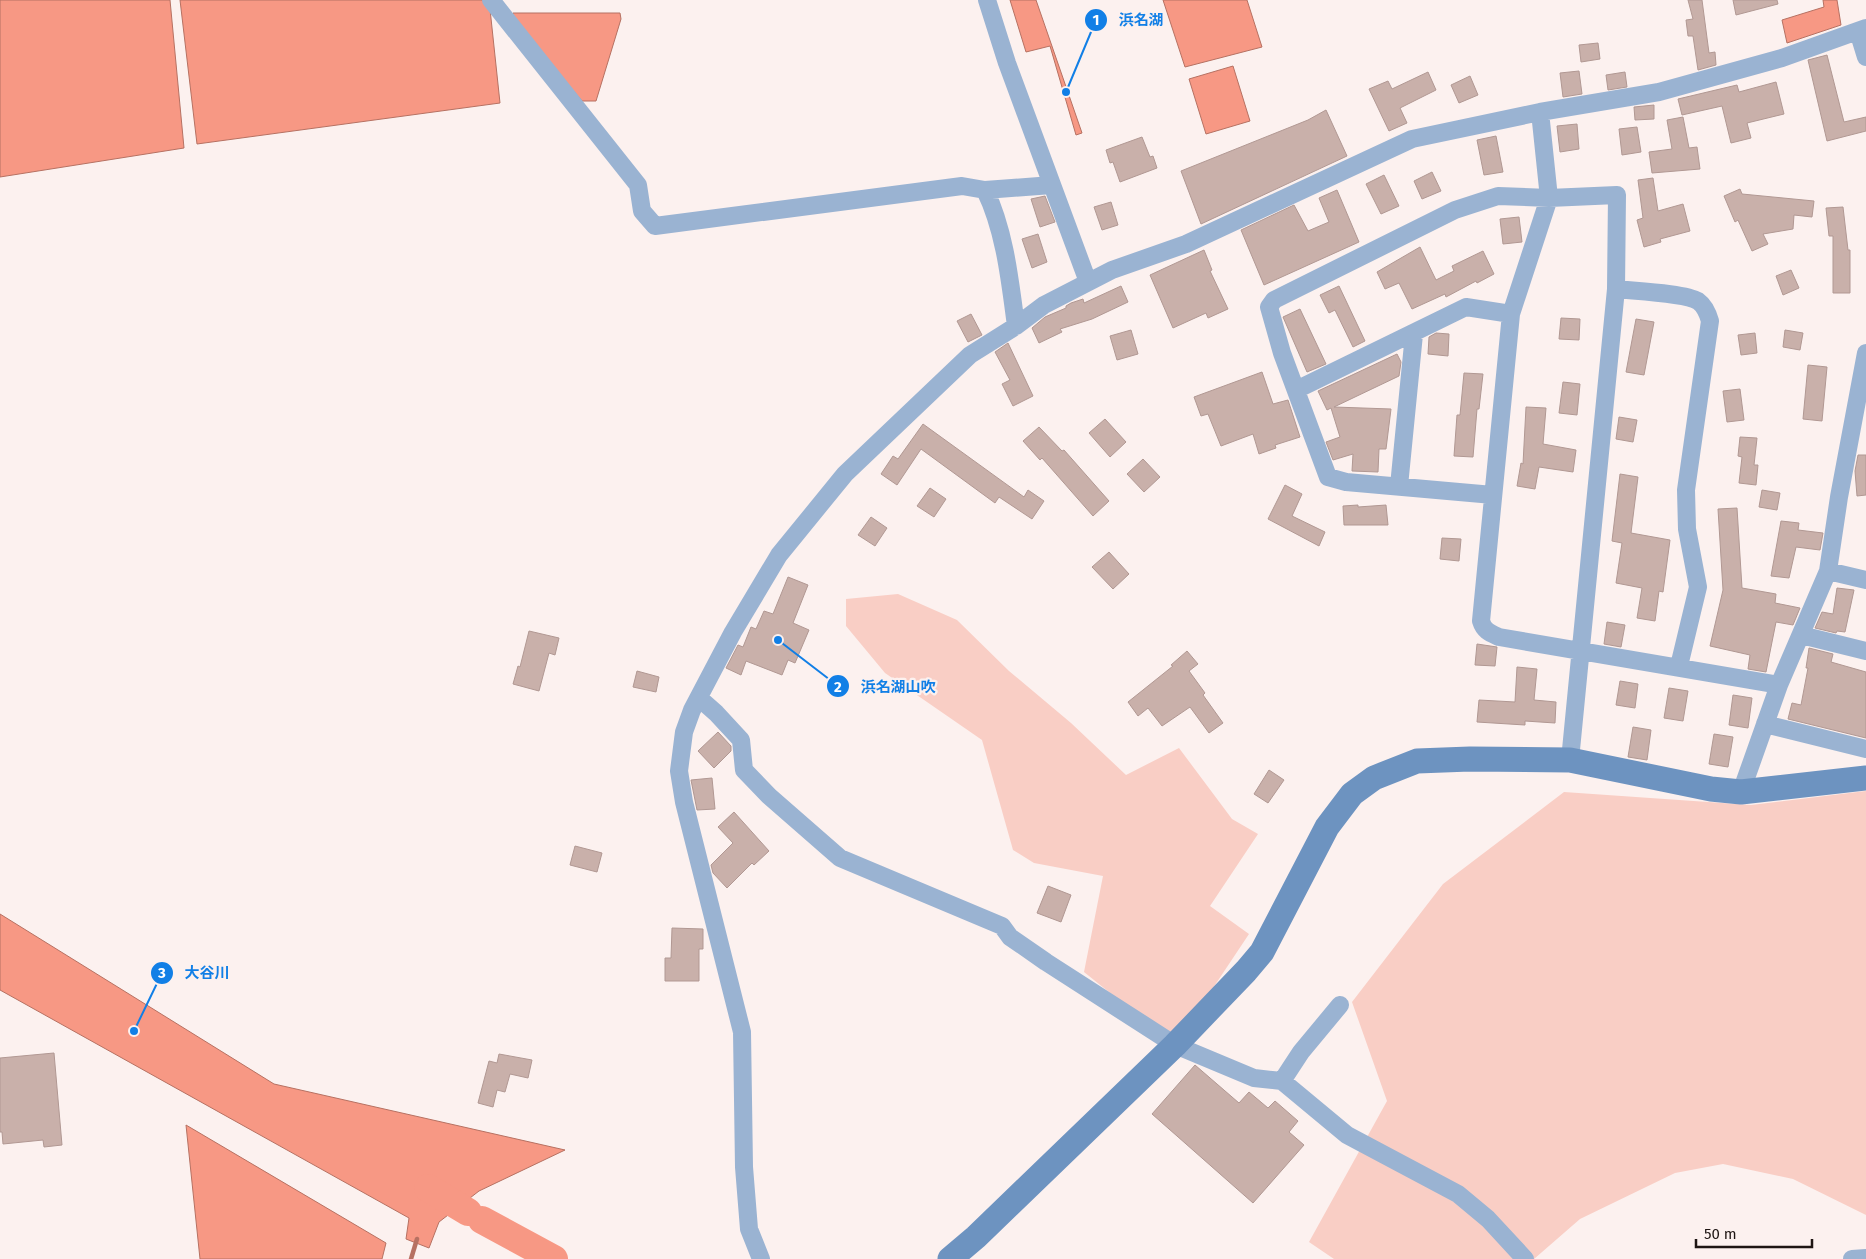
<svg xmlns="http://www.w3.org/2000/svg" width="1866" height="1259" font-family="'Fira Sans','Noto Sans JP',sans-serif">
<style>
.green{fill:#f9cec5}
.water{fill:#f79884;stroke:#b67162}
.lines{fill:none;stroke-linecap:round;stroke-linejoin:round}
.stream{stroke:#b67162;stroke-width:4.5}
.river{stroke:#f79884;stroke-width:28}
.building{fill:#c9b0aa;stroke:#b19893}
.street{stroke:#9ab3d2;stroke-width:18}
.secondary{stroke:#6d93c0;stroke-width:25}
.leader{fill:none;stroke:#117fe6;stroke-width:2}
.callout-dot{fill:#117fe6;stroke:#fcf1ef;stroke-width:2}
.mark-label{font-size:15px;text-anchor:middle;font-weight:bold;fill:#fff}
.callout-label{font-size:15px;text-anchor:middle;font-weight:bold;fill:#117fe6;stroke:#fcf1ef;stroke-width:4.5;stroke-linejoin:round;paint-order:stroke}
</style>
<rect width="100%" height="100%" fill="#fcf1ef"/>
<path class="green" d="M 898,594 L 957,620 L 1009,671 L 1071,723 L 1126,775 L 1179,748 L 1232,819 L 1258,834 L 1210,906 L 1249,934 L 1175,1045 L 1084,972 L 1103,876 L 1034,863 L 1013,850 L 982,740 L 885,673 L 846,626 L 846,599 Z
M 1866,791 L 1866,1215 L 1793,1179 L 1723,1164 L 1675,1173 L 1580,1219 L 1534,1259 L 1334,1259 L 1309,1242 L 1387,1101 L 1352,1002 L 1443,884 L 1564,792 L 1751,805 Z"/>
<path class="water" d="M 0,0 L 170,0 L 184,148 L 0,177 Z
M 180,0 L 482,0 L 490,9 L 500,103 L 197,144 Z
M 1010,0 L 1036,0 L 1082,133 L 1076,135 L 1050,46 L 1026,52 Z
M 1163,0 L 1247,0 L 1262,47 L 1185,67 Z
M 1823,0 L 1837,0 L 1841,25 L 1787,43 L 1782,20 L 1824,7 Z
M 513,13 L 620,13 L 621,19 L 596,101 L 582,101 L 511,17 Z
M 1233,66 L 1250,121 L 1206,134 L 1189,79 Z
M 0,914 L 274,1084 L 565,1150 L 479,1191 L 439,1222 L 429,1248 L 406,1239 L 409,1218 L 0,990 Z
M 186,1125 L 386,1243 L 382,1259 L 200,1259 Z"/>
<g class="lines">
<path class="stream" d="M 411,1259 L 417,1239"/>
<path class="river" d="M 428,1188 L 468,1212
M 482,1220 L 554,1259"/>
</g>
<path class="building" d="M 1688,0 L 1702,0 L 1709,53 L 1715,52 L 1716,65 L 1698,70 L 1693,36 L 1688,36 L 1686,20 L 1693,19 Z
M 1733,0 L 1777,0 L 1778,4 L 1736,15 Z
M 1598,43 L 1600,59 L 1581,62 L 1579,45 Z
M 1827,55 L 1844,122 L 1866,117 L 1866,131 L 1827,141 L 1808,60 Z
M 1579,71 L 1582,94 L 1563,97 L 1560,73 Z
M 1428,72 L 1436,90 L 1400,108 L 1407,123 L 1389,131 L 1369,89 L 1388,81 L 1392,89 Z
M 1625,72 L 1627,87 L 1608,90 L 1606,75 Z
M 1470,76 L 1478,95 L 1459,103 L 1451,85 Z
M 1776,82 L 1784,114 L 1747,123 L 1751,138 L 1731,143 L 1722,106 L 1682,115 L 1678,99 L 1737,85 L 1739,92 Z
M 1654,105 L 1654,119 L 1635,120 L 1634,107 Z
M 1326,110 L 1347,156 L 1201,224 L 1181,171 L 1308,120 Z
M 1683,117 L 1689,148 L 1697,147 L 1700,169 L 1652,173 L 1649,152 L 1672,149 L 1667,120 Z
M 1577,124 L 1579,149 L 1560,152 L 1557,126 Z
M 1637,127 L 1641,152 L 1622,155 L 1619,129 Z
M 1496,136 L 1503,172 L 1484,175 L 1477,140 Z
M 1142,137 L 1150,157 L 1153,156 L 1157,168 L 1120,182 L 1113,162 L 1110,163 L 1106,150 Z
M 1432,172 L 1441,191 L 1422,199 L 1414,181 Z
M 1384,175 L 1399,206 L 1381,214 L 1366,184 Z
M 1653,178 L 1658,211 L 1683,204 L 1690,231 L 1660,239 L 1661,242 L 1644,247 L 1637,220 L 1643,218 L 1638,180 Z
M 1740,189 L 1742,194 L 1814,201 L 1812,217 L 1794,215 L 1793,229 L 1763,234 L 1768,244 L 1752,251 L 1738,220 L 1735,222 L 1724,196 Z
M 1337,190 L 1359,242 L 1264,285 L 1241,230 L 1294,205 L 1308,231 L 1329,222 L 1319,198 Z
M 1045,196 L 1055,222 L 1040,227 L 1031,199 Z
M 1111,202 L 1118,225 L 1102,230 L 1094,207 Z
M 1843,207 L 1848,250 L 1850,250 L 1850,293 L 1833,293 L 1833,236 L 1829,236 L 1826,208 Z
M 1519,217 L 1522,242 L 1503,244 L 1500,219 Z
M 1038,234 L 1047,262 L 1032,268 L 1022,239 Z
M 1420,247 L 1436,280 L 1454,271 L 1452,266 L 1483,251 L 1494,274 L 1477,283 L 1476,281 L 1446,297 L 1445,294 L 1412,309 L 1399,283 L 1385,289 L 1377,272 Z
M 1204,250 L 1212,270 L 1210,271 L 1228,309 L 1208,318 L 1206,313 L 1173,328 L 1150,275 Z
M 1791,270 L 1799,288 L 1783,295 L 1776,276 Z
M 1121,286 L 1128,302 L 1092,319 L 1060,329 L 1062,332 L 1039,343 L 1032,328 L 1045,317 L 1066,308 L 1066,306 L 1071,303 L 1083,299 L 1084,303 Z
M 1339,286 L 1365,341 L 1353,347 L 1335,310 L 1329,313 L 1320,295 Z
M 1300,309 L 1326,364 L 1307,372 L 1283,317 Z
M 971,314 L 982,335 L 968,342 L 957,321 Z
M 1561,318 L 1580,319 L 1579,340 L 1559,339 Z
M 1636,319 L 1654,322 L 1644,375 L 1626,372 Z
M 1131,330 L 1138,354 L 1117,360 L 1110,336 Z
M 1785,330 L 1803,333 L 1800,350 L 1783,347 Z
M 1436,333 L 1449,334 L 1448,356 L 1428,354 L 1429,337 Z
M 1755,333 L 1757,353 L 1741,355 L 1738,335 Z
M 1008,343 L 1033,396 L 1013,406 L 1002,384 L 1010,380 L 995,352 Z
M 1397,354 L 1401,362 L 1399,376 L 1334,407 L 1391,409 L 1386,449 L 1379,449 L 1378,472 L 1352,471 L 1353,454 L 1333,460 L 1326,442 L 1340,437 L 1331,408 L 1327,410 L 1318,391 Z
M 1808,365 L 1827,367 L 1822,421 L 1803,419 Z
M 1262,372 L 1273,404 L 1288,400 L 1300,437 L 1275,445 L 1276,448 L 1259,454 L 1253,434 L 1221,446 L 1208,414 L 1201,416 L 1194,397 Z
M 1464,373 L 1483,374 L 1479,409 L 1477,409 L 1473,457 L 1454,456 L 1457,415 L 1460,415 Z
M 1563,382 L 1580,384 L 1577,415 L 1559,413 Z
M 1740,389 L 1744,420 L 1727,422 L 1723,391 Z
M 1526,407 L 1546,408 L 1543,444 L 1576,450 L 1573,472 L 1539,467 L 1535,489 L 1517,486 L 1521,463 L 1523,464 Z
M 1619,417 L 1637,420 L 1633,442 L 1616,439 Z
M 1105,419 L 1126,442 L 1110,457 L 1089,433 Z
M 923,424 L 1024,497 L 1028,490 L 1044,501 L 1032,519 L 999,497 L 995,503 L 921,449 L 897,485 L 881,474 L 893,456 L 898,459 Z
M 1039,427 L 1062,451 L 1064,450 L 1109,501 L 1093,516 L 1042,458 L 1040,460 L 1023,441 Z
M 1740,437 L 1757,438 L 1754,465 L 1758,465 L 1756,485 L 1739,483 L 1742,457 L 1738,456 Z
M 1858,455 L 1866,455 L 1866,495 L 1857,496 L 1855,471 Z
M 1143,459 L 1160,477 L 1144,492 L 1127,474 Z
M 1620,474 L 1638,477 L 1631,533 L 1670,540 L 1663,592 L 1659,591 L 1655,621 L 1637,618 L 1642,588 L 1616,583 L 1622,543 L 1612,541 Z
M 1285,485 L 1302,494 L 1292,516 L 1325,532 L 1319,546 L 1268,519 Z
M 930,488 L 946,499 L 934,517 L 917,506 Z
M 1762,490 L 1780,493 L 1777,510 L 1759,507 Z
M 1358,505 L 1358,507 L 1386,505 L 1388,525 L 1344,525 L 1343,506 Z
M 1737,508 L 1742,588 L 1776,594 L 1775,603 L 1800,608 L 1793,625 L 1776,622 L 1766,672 L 1748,669 L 1750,655 L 1710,646 L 1723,590 L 1718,509 Z
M 871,517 L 887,528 L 875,546 L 858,535 Z
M 1781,521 L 1799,523 L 1798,530 L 1823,533 L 1820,550 L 1796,547 L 1789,578 L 1771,576 Z
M 1442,538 L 1461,539 L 1459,561 L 1440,559 Z
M 1109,552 L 1129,574 L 1113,589 L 1092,567 Z
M 788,577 L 808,585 L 793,623 L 809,630 L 795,663 L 788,660 L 782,675 L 746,661 L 741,675 L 726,668 L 738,645 L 743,647 L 751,627 L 756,629 L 764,611 L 773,614 Z
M 1837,588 L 1854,590 L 1845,632 L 1837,631 L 1836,633 L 1815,628 L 1822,612 L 1833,614 Z
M 1607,622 L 1625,625 L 1621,647 L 1604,644 Z
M 529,631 L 559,638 L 555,655 L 549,653 L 539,691 L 513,684 L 518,666 L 520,667 Z
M 1477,644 L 1497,647 L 1495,666 L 1475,665 Z
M 1809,648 L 1833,654 L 1831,662 L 1866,672 L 1866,738 L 1788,719 L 1792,703 L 1801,705 L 1808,668 L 1806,668 Z
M 1187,651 L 1198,664 L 1189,671 L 1205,693 L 1203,695 L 1223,723 L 1209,733 L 1190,707 L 1162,726 L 1148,708 L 1138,716 L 1128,702 L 1173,666 L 1171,665 Z
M 1517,667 L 1537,669 L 1534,700 L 1556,702 L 1555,723 L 1525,721 L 1525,725 L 1477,722 L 1479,700 L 1515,702 Z
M 637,671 L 659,677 L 656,692 L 633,687 Z
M 1620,681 L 1638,684 L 1635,708 L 1616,705 Z
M 1669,688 L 1688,691 L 1683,721 L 1664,718 Z
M 1733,695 L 1752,698 L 1748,728 L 1729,725 Z
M 1633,727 L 1651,730 L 1647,760 L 1628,757 Z
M 718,732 L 731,746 L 731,751 L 714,768 L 698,751 Z
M 1714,734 L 1733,737 L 1728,767 L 1709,764 Z
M 1269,770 L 1284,780 L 1268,803 L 1254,794 Z
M 712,778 L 715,809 L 697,810 L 691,780 Z
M 734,812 L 769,851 L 754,865 L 752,863 L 727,888 L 713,873 L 711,865 L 733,843 L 718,827 Z
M 575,846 L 602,853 L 597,872 L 570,865 Z
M 1048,886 L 1071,895 L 1061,922 L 1037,913 Z
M 672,928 L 703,929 L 703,949 L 699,949 L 699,981 L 665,981 L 665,958 L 671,958 Z
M 54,1053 L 62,1145 L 44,1147 L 43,1140 L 3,1144 L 2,1132 L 0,1132 L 0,1058 Z
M 499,1054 L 532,1060 L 528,1078 L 510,1074 L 505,1092 L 497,1090 L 493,1107 L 478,1103 L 489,1061 L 497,1063 Z
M 1195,1065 L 1239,1103 L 1249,1092 L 1268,1108 L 1275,1101 L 1298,1121 L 1289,1132 L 1304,1145 L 1253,1203 L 1152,1114 Z"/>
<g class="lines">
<path class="street" d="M 491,0 L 638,185 L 642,211 L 655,226 L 962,186 L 985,190 C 1005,231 1010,281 1016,326
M 987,0 L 1007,63 L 1088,282
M 1858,31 L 1866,57
M 1540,112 L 1549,198 L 1511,314 L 1481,621 C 1484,631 1490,633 1499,637 L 1779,685
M 985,190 L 1052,185
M 1616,289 C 1633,291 1685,293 1698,301 C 1705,306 1708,314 1710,321 L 1686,490 L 1687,529 L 1698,587 L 1679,666
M 1296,390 L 1466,307 L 1511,314
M 1399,486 L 1414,334
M 1493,495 L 1346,482 L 1328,477 L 1282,353 L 1269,307 L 1274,300 L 1455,210 L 1498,196 L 1549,198 L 1617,195 L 1616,289 L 1570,760
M 1828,571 L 1866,580
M 1801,635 L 1866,651
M 699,698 L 716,713 L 741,740 L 744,770 L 769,796 L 840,858 L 1002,926 L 1010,937 L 1046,962 L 1175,1045 L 1254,1078 L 1282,1081 L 1347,1135 L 1458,1194 L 1488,1219 L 1525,1259
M 1765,724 L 1866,749
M 1741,792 L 1779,685 L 1828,571 L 1839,497 L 1866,353
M 1282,1081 L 1301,1052 L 1340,1005
M 761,1259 L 749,1229 L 744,1167 L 742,1032 L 684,802 L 679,771 L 684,732 L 692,710 L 733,632 L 779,555 L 845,474 L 970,355 L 1016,326 L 1044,305 L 1112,270 L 1186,244 L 1412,139 L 1540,112 L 1659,92 L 1782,58 L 1866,28
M 1852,1259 L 1866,1258"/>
<path class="secondary" d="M 950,1259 L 976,1237 L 1175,1045 L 1246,971 L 1262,952 L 1327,827 L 1352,794 L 1374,778 L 1417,761 L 1470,759 L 1570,760 L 1711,789 L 1741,792 L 1866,778"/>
</g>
<path class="leader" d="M1066 92L1096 20M778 640L838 686M134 1031L162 973"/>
<g class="callout-dot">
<circle cx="1066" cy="92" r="5"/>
<circle cx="778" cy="640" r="5"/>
<circle cx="134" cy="1031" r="5"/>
<circle cx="1096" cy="20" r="12"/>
<circle cx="838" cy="686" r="12"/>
<circle cx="162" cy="973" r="12"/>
</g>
<g class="mark-label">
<text x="1096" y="25">1</text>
<text x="838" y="692">2</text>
<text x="162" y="978">3</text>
</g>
<g class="callout-label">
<text x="1141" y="25">浜名湖</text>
<text x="898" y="692">浜名湖山吹</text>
<text x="207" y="978">大谷川</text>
</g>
<path d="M1696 1239v8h116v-8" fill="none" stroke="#1e1513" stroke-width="2.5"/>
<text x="1704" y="1239" font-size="15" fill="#1e1513" stroke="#fcf1ef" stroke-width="4" paint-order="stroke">50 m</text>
</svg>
